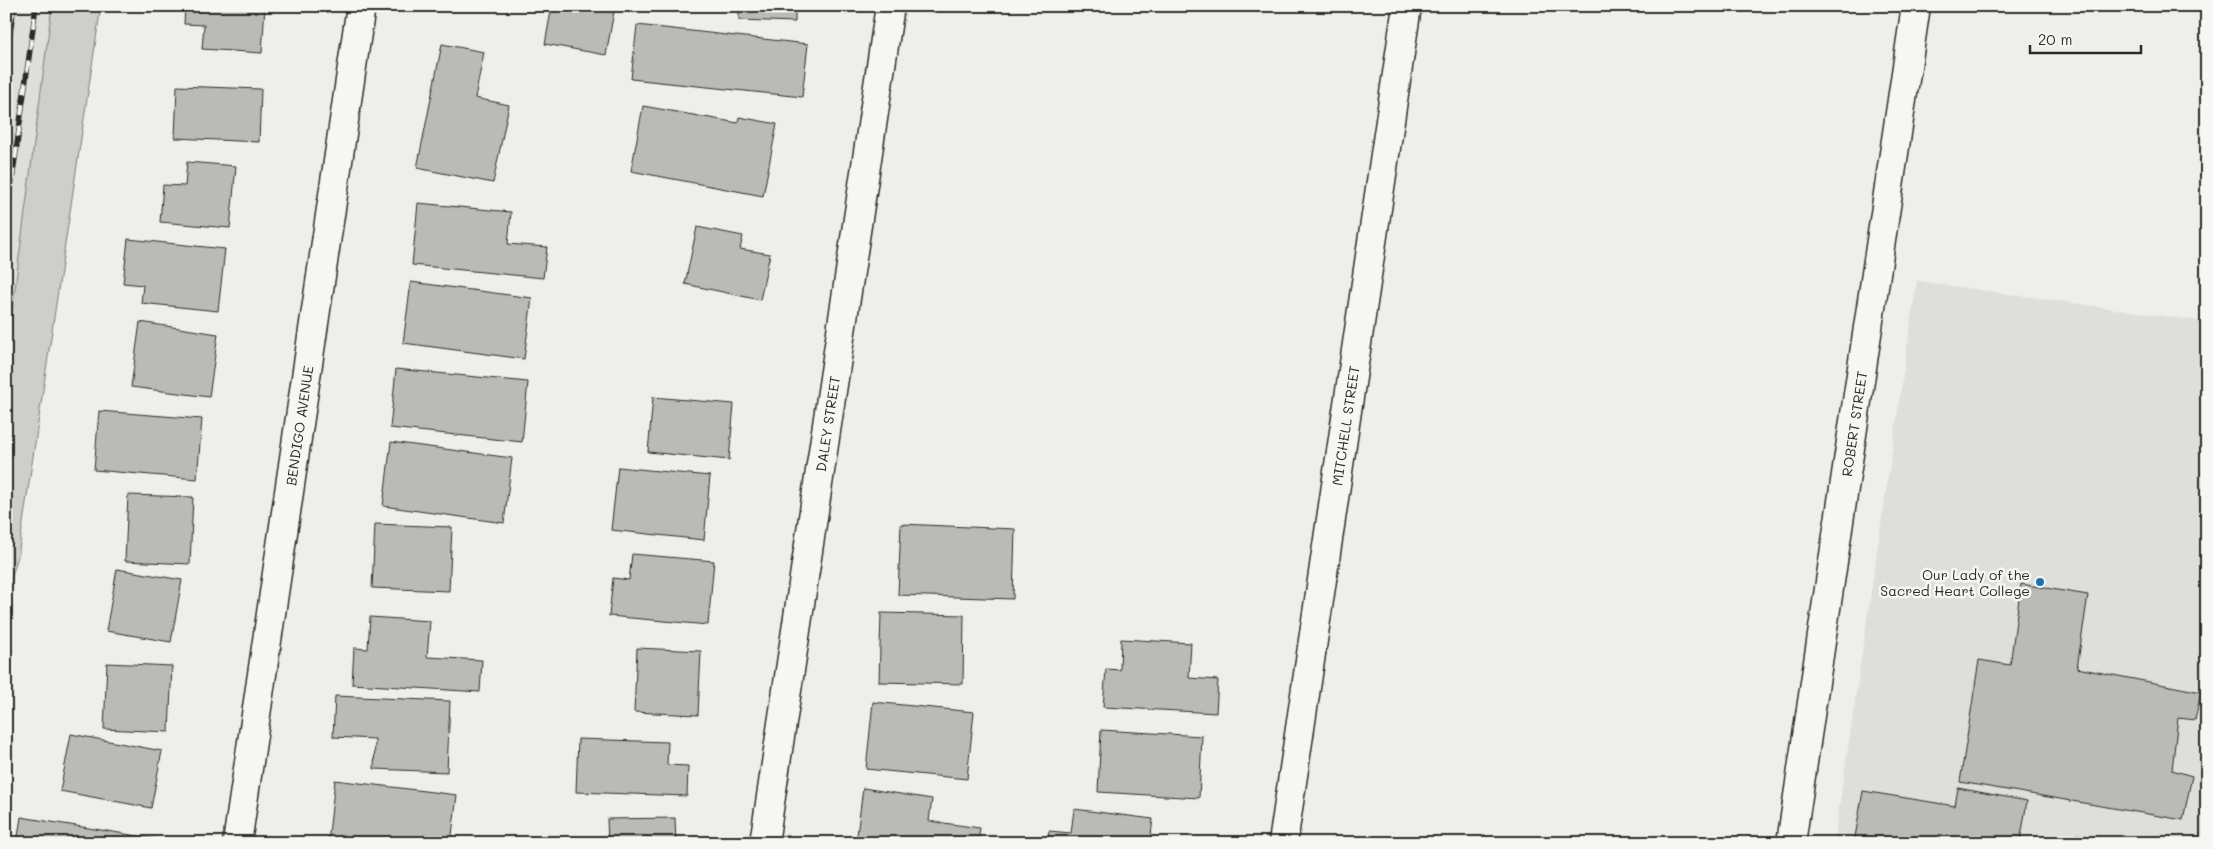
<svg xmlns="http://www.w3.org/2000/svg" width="2213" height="849" font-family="Mali,sans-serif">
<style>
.built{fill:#dededb}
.green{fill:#cececa;stroke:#7c7c7a}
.building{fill:#babab7;stroke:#2b2b2b}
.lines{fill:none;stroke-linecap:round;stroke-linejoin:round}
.minor-casing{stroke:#2b2b2b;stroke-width:31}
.minor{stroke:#f6f6f2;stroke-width:28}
.rail-casing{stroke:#2b2b2b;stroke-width:5.5}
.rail{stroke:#f6f6f2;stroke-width:4;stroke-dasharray:11;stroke-linecap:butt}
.poi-dot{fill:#1f6fb2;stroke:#f6f6f2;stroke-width:2}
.labels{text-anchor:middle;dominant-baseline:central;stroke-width:5;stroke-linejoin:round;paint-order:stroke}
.street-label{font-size:14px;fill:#2b2b2b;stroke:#f6f6f2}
.poi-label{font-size:14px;fill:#2b2b2b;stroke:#f6f6f2;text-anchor:end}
</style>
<rect width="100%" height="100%" fill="#eeeeea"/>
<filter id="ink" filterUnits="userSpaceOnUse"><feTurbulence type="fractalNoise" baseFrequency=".02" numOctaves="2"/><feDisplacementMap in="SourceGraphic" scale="10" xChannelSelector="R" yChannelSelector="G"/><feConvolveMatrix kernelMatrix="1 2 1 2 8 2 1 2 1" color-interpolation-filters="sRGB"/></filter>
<g filter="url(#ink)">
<path class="built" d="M 6,6 L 52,6 L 6,357 Z
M 1917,281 L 2207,322 L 2207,843 L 1834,843 Z"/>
<path class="green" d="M 52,6 L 101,6 L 18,556 L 6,597 L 6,456 L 9,435 L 6,435 L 6,357 Z"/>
<path class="building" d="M 185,6 L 265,6 L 262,53 L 202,49 L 204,25 L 184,24 Z
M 552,6 L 615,6 L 606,55 L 545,44 Z
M 739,6 L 795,6 L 795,22 L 739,20 Z
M 637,25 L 808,44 L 802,97 L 631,79 Z
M 442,44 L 484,52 L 475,98 L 509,105 L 493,183 L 417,168 Z
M 177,86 L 261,89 L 259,142 L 175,138 Z
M 643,106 L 738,123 L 739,117 L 777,124 L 763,196 L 631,171 Z
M 187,162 L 236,166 L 230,228 L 160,222 L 163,185 L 185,186 Z
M 418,203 L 511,212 L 508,244 L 547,247 L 543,278 L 412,265 Z
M 697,227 L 743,236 L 740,249 L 770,254 L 760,300 L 685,284 Z
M 128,239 L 225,249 L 218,311 L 141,303 L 143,285 L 123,283 Z
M 411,282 L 532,298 L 524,359 L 403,343 Z
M 140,322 L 218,334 L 209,397 L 131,387 Z
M 396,369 L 528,382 L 522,442 L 390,428 Z
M 653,397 L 734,404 L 729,460 L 648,452 Z
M 99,411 L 202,419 L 197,479 L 94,470 Z
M 391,442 L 512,458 L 504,523 L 383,506 Z
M 618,467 L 710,476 L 704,540 L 611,530 Z
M 128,495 L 193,497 L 190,564 L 125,561 Z
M 375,524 L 452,527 L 449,591 L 372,588 Z
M 901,524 L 1015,529 L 1013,599 L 898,595 Z
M 632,554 L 714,561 L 708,625 L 609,616 L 613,578 L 629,580 Z
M 117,569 L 182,580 L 171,642 L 106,631 Z
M 2021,584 L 2088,595 L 2077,668 L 2201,692 L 2195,720 L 2178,718 L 2172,770 L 2192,776 L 2183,820 L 1960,782 L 1979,660 L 2010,665 Z
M 881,613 L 964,615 L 963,684 L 879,682 Z
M 370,617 L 430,621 L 427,657 L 482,660 L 480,692 L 352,684 L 354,648 L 368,649 Z
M 1121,639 L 1191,643 L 1189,678 L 1218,680 L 1216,713 L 1103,707 L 1106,669 L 1120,670 Z
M 637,648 L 701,651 L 698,715 L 634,712 Z
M 107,663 L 172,666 L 169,732 L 104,729 Z
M 335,696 L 450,701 L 447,772 L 374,769 L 375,739 L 333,737 Z
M 873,702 L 974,712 L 967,779 L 866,769 Z
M 1101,730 L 1202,736 L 1199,798 L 1098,792 Z
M 71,734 L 162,751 L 151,808 L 60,791 Z
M 578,739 L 668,742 L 667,765 L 688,766 L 687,796 L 576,792 Z
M 335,780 L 457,795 L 451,843 L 328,843 Z
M 863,788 L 932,799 L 929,821 L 980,828 L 978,843 L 856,843 Z
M 1958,788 L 2027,801 L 2020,843 L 1854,843 L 1863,791 L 1955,806 Z
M 1074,809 L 1153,819 L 1150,843 L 1048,843 L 1049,831 L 1071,833 Z
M 21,817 L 156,839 L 156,843 L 17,843 Z
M 675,818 L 676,843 L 608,843 L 607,819 Z
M 2076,834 L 2127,843 L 2075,843 Z"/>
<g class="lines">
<g class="minor-casing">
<g id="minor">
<path id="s1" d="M 237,843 L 361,6"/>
<path id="s2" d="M 764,843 L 890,6"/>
<path id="s3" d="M 1283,843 L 1407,6"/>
<path id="s4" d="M 1791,843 L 1916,6"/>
</g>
</g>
<use href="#minor" class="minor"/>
<g class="rail-casing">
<path id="rail" d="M 6,60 L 14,6
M 6,224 L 36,6"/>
</g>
<use href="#rail" class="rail"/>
</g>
</g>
<circle class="poi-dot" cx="2040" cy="582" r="5"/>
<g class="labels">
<g class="street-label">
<text stroke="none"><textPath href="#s1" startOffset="422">BENDIGO AVENUE</textPath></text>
<text stroke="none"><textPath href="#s3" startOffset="422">MITCHELL STREET</textPath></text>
<text stroke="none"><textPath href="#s4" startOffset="424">ROBERT STREET</textPath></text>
<text stroke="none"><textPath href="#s2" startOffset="424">DALEY STREET</textPath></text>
</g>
<g class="poi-label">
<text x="2030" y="574">Our Lady of the<tspan x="2030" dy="16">Sacred Heart College</tspan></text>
</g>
</g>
<rect width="2213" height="849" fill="none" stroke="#f6f6f2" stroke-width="25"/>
<rect x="12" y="12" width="2188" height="824" fill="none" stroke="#2b2b2b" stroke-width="2" filter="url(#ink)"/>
<path d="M2030 45v8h111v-8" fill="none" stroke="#2b2b2b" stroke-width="2.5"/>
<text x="2038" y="45" font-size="15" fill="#2b2b2b" stroke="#f6f6f2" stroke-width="4" paint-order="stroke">20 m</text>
</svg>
